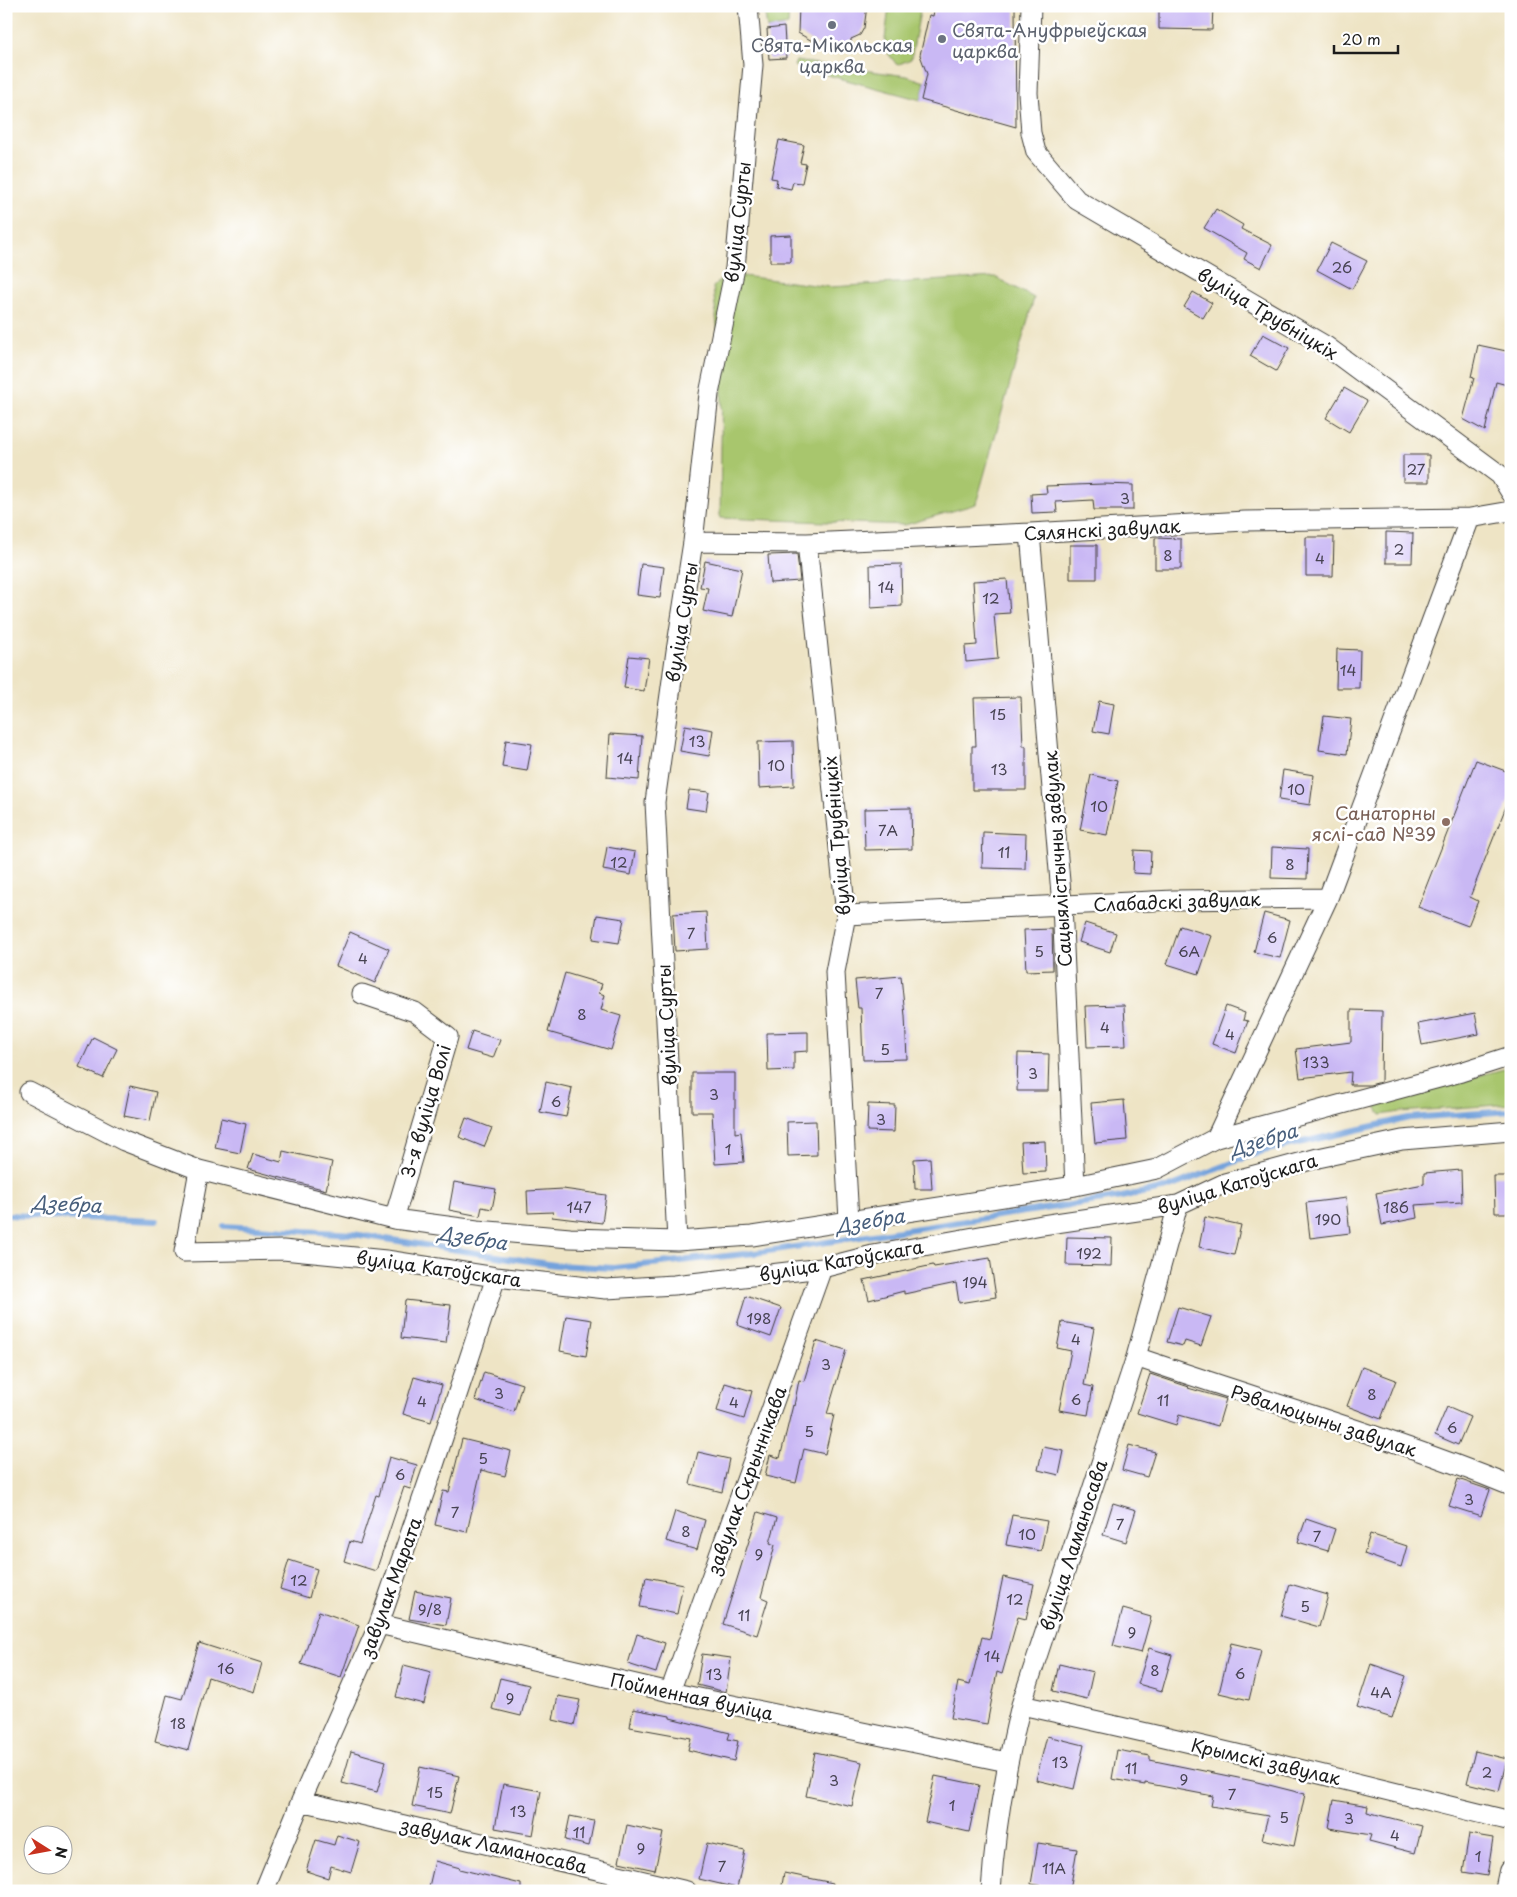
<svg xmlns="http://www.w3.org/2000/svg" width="1517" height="1897" font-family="'Playpen Sans',sans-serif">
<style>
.green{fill:#a8c66d;stroke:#627144}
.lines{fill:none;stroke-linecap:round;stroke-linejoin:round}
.stream{stroke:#73a2dc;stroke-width:6}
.building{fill:#c9b8f4}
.minor-casing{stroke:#3c3a35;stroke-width:21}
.tertiary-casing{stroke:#3c3a35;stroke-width:26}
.minor{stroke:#fff;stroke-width:19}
.tertiary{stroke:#fff;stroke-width:24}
.worship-dot{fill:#6b7280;stroke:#fff;stroke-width:2}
.education-dot{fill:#8d6e63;stroke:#fff;stroke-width:2}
.labels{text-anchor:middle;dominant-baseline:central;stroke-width:5;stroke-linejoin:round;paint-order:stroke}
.number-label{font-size:15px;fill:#474352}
.worship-label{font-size:18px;fill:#5b616d;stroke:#fff;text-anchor:start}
.street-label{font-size:18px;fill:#1c1c1c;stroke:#fff}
.education-label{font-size:18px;fill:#785e54;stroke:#fff;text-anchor:end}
.water-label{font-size:19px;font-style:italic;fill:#485f7c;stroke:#fff}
</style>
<rect width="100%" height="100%" fill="#fff"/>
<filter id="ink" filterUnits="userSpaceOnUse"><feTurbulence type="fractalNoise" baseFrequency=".02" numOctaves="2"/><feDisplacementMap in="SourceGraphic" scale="10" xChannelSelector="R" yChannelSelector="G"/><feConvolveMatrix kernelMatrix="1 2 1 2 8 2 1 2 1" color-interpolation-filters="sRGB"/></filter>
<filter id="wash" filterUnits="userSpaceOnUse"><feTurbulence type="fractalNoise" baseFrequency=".0096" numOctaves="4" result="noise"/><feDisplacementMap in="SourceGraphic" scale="20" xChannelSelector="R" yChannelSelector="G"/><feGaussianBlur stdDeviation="1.12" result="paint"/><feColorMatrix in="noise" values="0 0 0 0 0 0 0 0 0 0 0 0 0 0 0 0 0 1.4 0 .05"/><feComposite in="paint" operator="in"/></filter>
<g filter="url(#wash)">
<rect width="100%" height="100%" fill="#eee4c5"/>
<path class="green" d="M 764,6 L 789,6 L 788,25 L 767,29 Z
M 889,6 L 921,6 L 911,59 L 897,65 L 884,48 Z
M 796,61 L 907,76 L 925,82 L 921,100 L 794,66 Z
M 727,274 L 830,287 L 995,277 L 1034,298 L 976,504 L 905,525 L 720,518 L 722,374 L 713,287 Z
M 1511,1067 L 1511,1104 L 1400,1112 L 1381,1115 L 1375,1104 Z"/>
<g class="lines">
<path class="stream" d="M 6,1215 L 156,1221
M 224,1226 L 353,1234 L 555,1265 L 614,1268 L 755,1253 L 1116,1198 L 1167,1188 L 1263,1151 L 1409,1118 L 1511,1111"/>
</g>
<g id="blocks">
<path class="building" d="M 799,6 L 867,6 L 864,28 L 860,35 L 851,39 L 851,43 L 844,47 L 832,48 L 823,47 L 798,33 Z
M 935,6 L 1015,6 L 1016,127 L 921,100 L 927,74 L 920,55 L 929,15 L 933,16 Z
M 1159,6 L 1213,6 L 1212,30 L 1159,29 Z
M 784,27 L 786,58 L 769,59 L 767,29 Z
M 779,140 L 804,145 L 800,163 L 806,164 L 802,183 L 793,182 L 791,189 L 776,186 L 777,179 L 771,178 Z
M 1216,209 L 1243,225 L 1241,229 L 1272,245 L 1261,268 L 1244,259 L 1247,253 L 1204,228 Z
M 791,235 L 791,262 L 770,262 L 770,236 Z
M 1331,243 L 1367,261 L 1352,289 L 1317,270 Z
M 1193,292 L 1212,303 L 1203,318 L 1184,307 Z
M 1263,334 L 1289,348 L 1276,371 L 1250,356 Z
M 1478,345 L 1511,352 L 1511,386 L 1496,382 L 1485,431 L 1463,419 L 1474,378 L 1471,377 Z
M 1344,388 L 1367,401 L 1349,432 L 1326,418 Z
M 1403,455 L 1429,455 L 1429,482 L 1403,482 Z
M 1103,484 L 1133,485 L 1133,510 L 1094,510 L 1093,500 L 1056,502 L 1057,512 L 1032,513 L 1031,494 L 1047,493 L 1046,486 Z
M 1386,532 L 1413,533 L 1412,563 L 1386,563 Z
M 1306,537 L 1334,537 L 1333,576 L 1306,576 Z
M 1155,538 L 1181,539 L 1181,569 L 1155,569 Z
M 1070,545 L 1097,545 L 1097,579 L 1070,579 Z
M 797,554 L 800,581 L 770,583 L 768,555 Z
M 705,561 L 742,569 L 732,617 L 703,611 L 708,588 L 700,587 Z
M 641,564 L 664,567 L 660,598 L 637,595 Z
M 901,564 L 902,606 L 871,608 L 870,565 Z
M 1007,579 L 1010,613 L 994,614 L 998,659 L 966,662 L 965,646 L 977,645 L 973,581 Z
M 1337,649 L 1360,650 L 1359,688 L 1336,688 Z
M 629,656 L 649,658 L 644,691 L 624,688 Z
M 1021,697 L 1023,746 L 1026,746 L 1026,790 L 972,790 L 972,746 L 976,746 L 974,698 Z
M 1099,701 L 1114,704 L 1109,734 L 1093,731 Z
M 1324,716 L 1351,719 L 1347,754 L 1319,750 Z
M 685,725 L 713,730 L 709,756 L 680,751 Z
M 610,734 L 642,736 L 639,780 L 607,777 Z
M 506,740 L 532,744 L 527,771 L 502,767 Z
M 793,741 L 794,786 L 759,788 L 758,742 Z
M 1476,760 L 1511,773 L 1511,794 L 1470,897 L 1478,901 L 1468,926 L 1418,907 Z
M 1283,770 L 1314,775 L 1310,805 L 1279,800 Z
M 1091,775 L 1118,781 L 1107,835 L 1080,830 Z
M 689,790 L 709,792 L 706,811 L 686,808 Z
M 911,808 L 912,849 L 865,850 L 864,809 Z
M 983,832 L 1026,834 L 1025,869 L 982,868 Z
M 607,847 L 635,852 L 631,875 L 603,870 Z
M 1272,847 L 1308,849 L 1307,879 L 1271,878 Z
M 1134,850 L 1151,851 L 1150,874 L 1133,873 Z
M 706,912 L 708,949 L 675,951 L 673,914 Z
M 1264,913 L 1290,920 L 1280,958 L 1254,952 Z
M 597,915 L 624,919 L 619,943 L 593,939 Z
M 1085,923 L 1116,933 L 1110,952 L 1079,942 Z
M 1180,926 L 1212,936 L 1199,974 L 1167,964 Z
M 1052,929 L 1053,970 L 1026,971 L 1024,930 Z
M 350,932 L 389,949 L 375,983 L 336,966 Z
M 565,973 L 602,984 L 599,993 L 605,995 L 601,1010 L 621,1016 L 611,1050 L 548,1032 Z
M 901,976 L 905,1016 L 907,1059 L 863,1060 L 861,1008 L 858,1008 L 855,980 Z
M 1124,1005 L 1126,1046 L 1087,1047 L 1085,1006 Z
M 1226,1006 L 1245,1013 L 1243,1020 L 1248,1021 L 1236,1053 L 1212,1044 Z
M 1351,1010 L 1382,1011 L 1381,1082 L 1370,1085 L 1350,1085 L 1351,1072 L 1300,1078 L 1296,1049 L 1351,1042 Z
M 1475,1013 L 1479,1034 L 1422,1045 L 1418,1024 Z
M 472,1031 L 500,1040 L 493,1058 L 466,1050 Z
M 808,1032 L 808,1051 L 794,1052 L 794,1070 L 768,1071 L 767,1033 Z
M 93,1037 L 117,1049 L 103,1078 L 79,1067 Z
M 1018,1053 L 1049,1054 L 1048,1091 L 1017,1091 Z
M 692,1073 L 735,1073 L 735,1133 L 741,1132 L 744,1162 L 715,1164 L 712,1112 L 692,1112 Z
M 546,1082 L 572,1088 L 566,1117 L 540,1112 Z
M 130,1086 L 156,1092 L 150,1121 L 124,1116 Z
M 1124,1100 L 1127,1140 L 1095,1143 L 1091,1103 Z
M 868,1104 L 895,1105 L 894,1132 L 867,1131 Z
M 221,1118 L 246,1124 L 240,1153 L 215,1148 Z
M 466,1118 L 492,1128 L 484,1147 L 459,1137 Z
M 816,1121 L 817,1155 L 788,1156 L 787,1122 Z
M 1045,1141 L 1046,1172 L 1023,1173 L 1021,1142 Z
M 283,1151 L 332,1162 L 326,1190 L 248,1169 L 253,1154 L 281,1162 Z
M 930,1158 L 932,1189 L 915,1189 L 914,1159 Z
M 1461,1170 L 1462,1202 L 1415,1205 L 1417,1218 L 1382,1225 L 1376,1193 L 1424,1184 L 1424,1173 Z
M 1494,1176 L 1511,1176 L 1511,1213 L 1495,1213 Z
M 454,1182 L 496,1189 L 492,1209 L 482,1207 L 480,1216 L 449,1210 Z
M 563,1189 L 606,1195 L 602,1223 L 552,1217 L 553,1212 L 528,1213 L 527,1191 Z
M 1346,1198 L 1350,1233 L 1310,1238 L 1306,1203 Z
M 1205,1217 L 1241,1225 L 1234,1255 L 1199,1247 Z
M 1067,1237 L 1112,1238 L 1111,1266 L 1066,1265 Z
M 990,1258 L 996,1297 L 959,1303 L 956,1283 L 904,1294 L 904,1291 L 869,1300 L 864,1280 L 933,1265 L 934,1267 Z
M 746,1296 L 781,1308 L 771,1337 L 737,1325 Z
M 405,1300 L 451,1305 L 446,1343 L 401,1338 Z
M 1178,1307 L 1211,1317 L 1201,1346 L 1185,1341 L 1183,1346 L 1167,1342 Z
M 566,1316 L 592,1320 L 586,1356 L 560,1351 Z
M 1062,1322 L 1094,1328 L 1084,1385 L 1093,1387 L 1088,1415 L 1059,1410 L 1071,1351 L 1057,1348 Z
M 816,1341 L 846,1350 L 827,1414 L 834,1415 L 825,1454 L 804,1449 L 796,1483 L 765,1476 L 770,1455 L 780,1458 L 793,1405 L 794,1406 L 799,1380 L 804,1381 Z
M 1362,1367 L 1396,1380 L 1381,1419 L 1347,1406 Z
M 484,1372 L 522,1384 L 514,1412 L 475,1400 Z
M 1150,1374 L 1189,1387 L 1188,1388 L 1226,1399 L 1218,1426 L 1179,1415 L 1176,1425 L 1137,1413 Z
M 414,1377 L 442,1385 L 431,1422 L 403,1414 Z
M 725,1383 L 752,1391 L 744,1419 L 717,1411 Z
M 1447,1407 L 1470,1417 L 1458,1445 L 1435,1435 Z
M 462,1439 L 511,1451 L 505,1476 L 481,1470 L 467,1532 L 435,1525 L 443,1491 L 449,1492 Z
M 1129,1445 L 1155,1452 L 1147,1477 L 1122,1470 Z
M 1043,1447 L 1064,1451 L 1059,1475 L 1038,1470 Z
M 698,1452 L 729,1459 L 722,1492 L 690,1484 Z
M 389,1457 L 417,1465 L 410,1489 L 404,1487 L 376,1571 L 344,1561 L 350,1541 L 360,1544 L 376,1495 L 379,1496 Z
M 1458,1479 L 1490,1490 L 1481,1516 L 1449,1506 Z
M 1113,1503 L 1136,1510 L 1126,1542 L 1103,1535 Z
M 675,1511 L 705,1520 L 697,1550 L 666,1541 Z
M 758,1512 L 777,1518 L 770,1543 L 775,1545 L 761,1597 L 768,1600 L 757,1635 L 723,1624 Z
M 1012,1515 L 1047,1521 L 1041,1551 L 1006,1545 Z
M 1306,1519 L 1335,1529 L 1328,1551 L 1298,1542 Z
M 1370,1534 L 1407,1546 L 1401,1567 L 1364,1554 Z
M 289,1560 L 317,1569 L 309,1598 L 280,1589 Z
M 646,1577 L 683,1584 L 677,1614 L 640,1607 Z
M 1003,1577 L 1034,1584 L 1026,1619 L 1018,1617 L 1002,1674 L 997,1672 L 987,1724 L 951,1718 L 958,1682 L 970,1685 L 982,1637 L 990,1639 Z
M 1290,1584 L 1328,1595 L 1319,1627 L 1281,1616 Z
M 415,1591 L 451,1598 L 446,1625 L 409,1619 Z
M 1123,1609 L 1151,1617 L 1141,1653 L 1113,1646 Z
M 319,1611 L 359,1625 L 341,1677 L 301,1664 Z
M 637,1634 L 665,1643 L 656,1673 L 628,1664 Z
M 199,1643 L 262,1663 L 254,1692 L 208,1677 L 188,1750 L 155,1741 L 167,1695 L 182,1699 Z
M 1231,1643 L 1261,1650 L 1249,1700 L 1219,1693 Z
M 1149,1648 L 1172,1655 L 1162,1691 L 1138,1684 Z
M 702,1654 L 731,1658 L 726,1692 L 697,1685 Z
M 1059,1664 L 1093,1672 L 1087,1699 L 1053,1691 Z
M 1371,1664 L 1406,1676 L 1392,1718 L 1357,1707 Z
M 404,1665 L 431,1672 L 424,1704 L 396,1697 Z
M 500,1678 L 529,1685 L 521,1716 L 492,1709 Z
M 558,1696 L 580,1700 L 574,1725 L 553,1720 Z
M 633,1709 L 670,1716 L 670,1718 L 730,1733 L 728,1739 L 738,1741 L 734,1761 L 688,1750 L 691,1738 L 630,1727 Z
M 1047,1736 L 1084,1745 L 1074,1789 L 1036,1780 Z
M 1117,1750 L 1150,1756 L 1150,1760 L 1253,1781 L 1305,1794 L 1294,1846 L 1262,1839 L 1268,1816 L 1211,1806 L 1213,1796 L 1145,1783 L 1145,1785 L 1112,1779 Z
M 351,1751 L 386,1761 L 377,1792 L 342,1783 Z
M 1475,1751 L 1507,1759 L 1499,1791 L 1467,1783 Z
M 815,1752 L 862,1762 L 852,1806 L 806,1796 Z
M 420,1767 L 459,1776 L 450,1814 L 412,1806 Z
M 935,1776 L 979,1785 L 969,1832 L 925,1822 Z
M 503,1784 L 541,1791 L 533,1835 L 495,1828 Z
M 1334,1800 L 1368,1806 L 1367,1812 L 1422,1826 L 1415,1853 L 1369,1841 L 1371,1835 L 1329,1828 Z
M 570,1816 L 594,1821 L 589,1846 L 565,1840 Z
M 627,1825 L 663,1833 L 655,1870 L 619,1862 Z
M 1469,1834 L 1493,1838 L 1487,1876 L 1463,1872 Z
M 337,1835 L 360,1842 L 351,1872 L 331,1866 L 328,1878 L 306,1871 L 316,1840 L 334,1845 Z
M 707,1843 L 745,1851 L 737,1888 L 699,1879 Z
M 1038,1843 L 1077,1849 L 1070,1890 L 1031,1884 Z
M 435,1861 L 460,1868 L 459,1869 L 521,1884 L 521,1891 L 428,1891 Z
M 784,1873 L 833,1883 L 832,1891 L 781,1891 Z"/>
</g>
</g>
<g filter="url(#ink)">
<use href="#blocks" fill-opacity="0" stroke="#3c3a35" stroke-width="1"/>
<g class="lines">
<g class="minor-casing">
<path id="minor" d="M 1031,6 L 1028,93 L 1031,133 L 1036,152 L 1077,200 L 1326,346 L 1500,475 L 1511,493
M 1030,533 L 1062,905 L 1075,1186
M 693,542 L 807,543 L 1030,533 L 1245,521 L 1470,518 L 1511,511
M 807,543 L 846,915 L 835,972 L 849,1220
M 846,915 L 1174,900 L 1328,898
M 362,994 L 415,1012 L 448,1037 L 394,1219
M 29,1092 L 124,1141 L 199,1170 L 394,1219 L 477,1230 L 570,1238 L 677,1241 L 752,1236 L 1075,1186 L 1157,1169 L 1216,1138 L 1461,1072 L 1511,1056
M 1216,1138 L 1328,898 L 1470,518
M 199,1170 L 184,1252 L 283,1250 L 386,1260 L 496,1277 L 606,1289 L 674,1285 L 822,1268 L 873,1255 L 1042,1225 L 1178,1205 L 1225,1183 L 1318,1158 L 1402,1140 L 1511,1131
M 677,1241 L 655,802 L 676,651 L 693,542 L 709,394 L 735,268 L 753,65 L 748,6
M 1136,1357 C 1261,1400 1388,1436 1511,1486
M 379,1624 L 670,1692 L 1007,1762
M 670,1692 L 822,1268
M 1021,1705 C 1185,1740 1348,1781 1511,1821
M 301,1801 L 687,1891
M 264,1891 L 301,1801 L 379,1624 L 434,1465 L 496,1277
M 991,1891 C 995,1828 1006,1766 1021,1705 L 1136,1357 L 1178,1205"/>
</g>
<g class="tertiary-casing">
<path id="tertiary" d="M 1507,1891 L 1511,1872"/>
</g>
<use href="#minor" class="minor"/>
<use href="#tertiary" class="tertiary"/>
</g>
</g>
<g class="worship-dot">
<circle cx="832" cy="25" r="5"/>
<circle cx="942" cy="39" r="5"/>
</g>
<circle class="education-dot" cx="1446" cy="822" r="5"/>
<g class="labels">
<g class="number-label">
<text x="1342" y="266">26</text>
<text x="1416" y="468">27</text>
<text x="1125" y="497">3</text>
<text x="1399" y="548">2</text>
<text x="1168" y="554">8</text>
<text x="1320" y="557">4</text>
<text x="886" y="586">14</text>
<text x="991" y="597">12</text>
<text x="1348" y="669">14</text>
<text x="998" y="713">15</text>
<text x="697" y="740">13</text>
<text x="625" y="757">14</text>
<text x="776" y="764">10</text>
<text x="999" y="768">13</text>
<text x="1296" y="788">10</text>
<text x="1099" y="805">10</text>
<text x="888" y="829">7А</text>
<text x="1004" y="851">11</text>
<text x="619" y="861">12</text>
<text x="1290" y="863">8</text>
<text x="691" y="932">7</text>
<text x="1272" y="936">6</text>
<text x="1039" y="950">5</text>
<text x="1189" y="950">6А</text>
<text x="363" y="957">4</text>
<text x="879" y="992">7</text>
<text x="582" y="1013">8</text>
<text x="1105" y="1026">4</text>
<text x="1230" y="1033">4</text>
<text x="885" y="1048">5</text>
<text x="1316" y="1061">133</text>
<text x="1033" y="1072">3</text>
<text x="714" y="1093">3</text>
<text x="556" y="1100">6</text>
<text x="881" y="1118">3</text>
<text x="728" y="1148">1</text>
<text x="579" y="1206">147</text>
<text x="1396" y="1206">186</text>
<text x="1328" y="1218">190</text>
<text x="1089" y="1252">192</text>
<text x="975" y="1281">194</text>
<text x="759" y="1317">198</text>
<text x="1076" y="1338">4</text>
<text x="826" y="1363">3</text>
<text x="499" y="1392">3</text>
<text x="1372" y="1393">8</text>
<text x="1076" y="1398">6</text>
<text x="1163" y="1399">11</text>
<text x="422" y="1400">4</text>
<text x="734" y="1401">4</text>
<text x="1452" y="1426">6</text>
<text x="809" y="1430">5</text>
<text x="483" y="1457">5</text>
<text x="400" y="1473">6</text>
<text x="1469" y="1498">3</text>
<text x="455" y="1511">7</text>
<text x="1120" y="1523">7</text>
<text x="686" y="1530">8</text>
<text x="1027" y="1533">10</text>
<text x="1317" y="1535">7</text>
<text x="759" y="1553">9</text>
<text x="299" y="1579">12</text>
<text x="1015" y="1598">12</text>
<text x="1305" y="1605">5</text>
<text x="430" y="1608">9/8</text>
<text x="744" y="1614">11</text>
<text x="1132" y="1631">9</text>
<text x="992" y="1655">14</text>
<text x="226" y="1667">16</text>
<text x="1155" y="1669">8</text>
<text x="1240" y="1672">6</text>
<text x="714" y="1673">13</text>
<text x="1381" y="1691">4А</text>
<text x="510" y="1697">9</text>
<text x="178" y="1722">18</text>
<text x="1060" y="1761">13</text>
<text x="1131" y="1767">11</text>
<text x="1487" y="1771">2</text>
<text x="1184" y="1778">9</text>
<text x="834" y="1779">3</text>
<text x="435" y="1791">15</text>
<text x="1232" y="1793">7</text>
<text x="952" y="1804">1</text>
<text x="518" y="1810">13</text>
<text x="1284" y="1816">5</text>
<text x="1349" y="1817">3</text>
<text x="579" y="1831">11</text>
<text x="1395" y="1834">4</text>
<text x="641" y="1847">9</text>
<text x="1478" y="1855">1</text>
<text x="722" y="1865">7</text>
<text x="1054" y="1867">11А</text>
</g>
<g class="worship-label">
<text x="952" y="29">Свята-Ануфрыеўская<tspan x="952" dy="21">царква</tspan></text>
<text x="832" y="44" text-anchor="middle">Свята-Мікольская<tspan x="832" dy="21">царква</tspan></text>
</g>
<g class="street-label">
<text transform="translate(737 222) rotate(-84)">вуліца Сурты</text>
<text transform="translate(1268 313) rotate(31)">вуліца Трубніцкіх</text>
<text transform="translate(1102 529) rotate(-3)">Сялянскі завулак</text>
<text transform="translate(681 622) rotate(-81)">вуліца Сурты</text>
<text transform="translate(836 836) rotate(-95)">вуліца Трубніцкіх</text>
<text transform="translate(1057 859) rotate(-94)">Сацыялістычны завулак</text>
<text transform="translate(1177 901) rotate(-2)">Слабадскі завулак</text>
<text transform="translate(666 1025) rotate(-93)">вуліца Сурты</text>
<text transform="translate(425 1111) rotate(-74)">3-я вуліца Волі</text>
<text transform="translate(1237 1183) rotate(-17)">вуліца Катоўскага</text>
<text transform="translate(841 1260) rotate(-10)">вуліца Катоўскага</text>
<text transform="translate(439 1268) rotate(8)">вуліца Катоўскага</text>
<text transform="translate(1324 1420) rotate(18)">Рэвалюцыны завулак</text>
<text transform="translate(746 1480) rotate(-70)">завулак Скрыннікава</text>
<text transform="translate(1073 1545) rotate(-72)">вуліца Ламаносава</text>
<text transform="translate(390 1587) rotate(-70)">завулак Марата</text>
<text transform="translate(692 1696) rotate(12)">Пойменная вуліца</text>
<text transform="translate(1266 1761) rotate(13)">Крымскі завулак</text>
<text transform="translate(494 1845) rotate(13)">завулак Ламаносава</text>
</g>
<g class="education-label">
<text x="1436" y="812">Санаторны<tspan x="1436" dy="21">яслі-сад №39</tspan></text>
</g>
<g class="water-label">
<text transform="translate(1263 1139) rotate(-17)">Дзебра</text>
<text transform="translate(67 1203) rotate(3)">Дзебра</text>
<text transform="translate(870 1220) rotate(-9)">Дзебра</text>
<text transform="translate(473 1237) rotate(9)">Дзебра</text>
</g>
</g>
<rect width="1517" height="1897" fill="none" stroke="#fff" stroke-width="25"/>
<g transform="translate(48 1850) rotate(101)"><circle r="24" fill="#ffffff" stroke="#a4a4a4"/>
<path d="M0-4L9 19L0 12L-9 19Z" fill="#c8321e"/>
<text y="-8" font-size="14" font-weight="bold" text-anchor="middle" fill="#1c1c1c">N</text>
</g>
<path d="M1334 45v8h64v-8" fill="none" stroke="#1c1c1c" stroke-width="2.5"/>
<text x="1342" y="45" font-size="15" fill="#1c1c1c" stroke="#ffffff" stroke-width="4" paint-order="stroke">20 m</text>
</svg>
